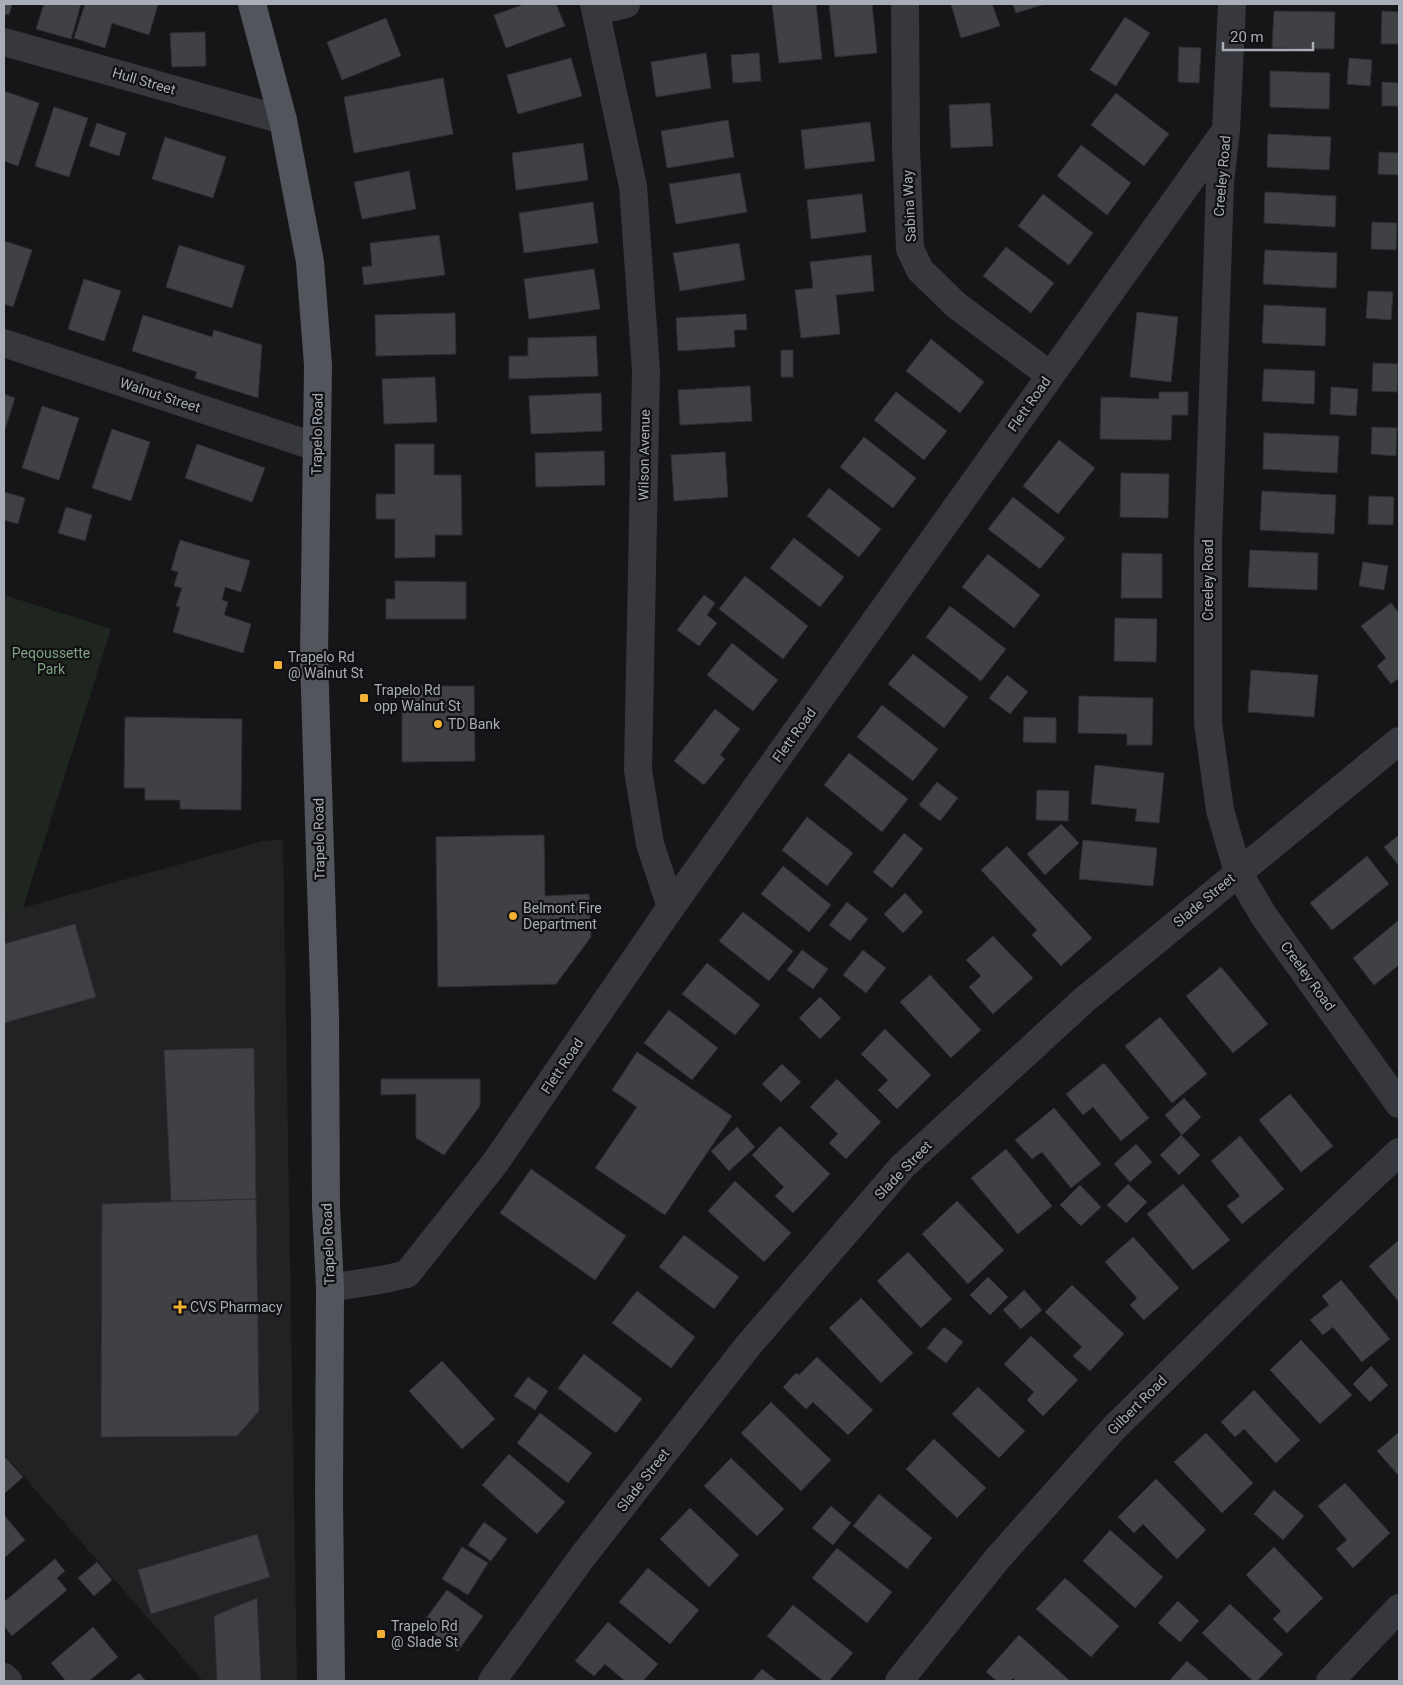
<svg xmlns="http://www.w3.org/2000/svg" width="1403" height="1685" font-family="Roboto,sans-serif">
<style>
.built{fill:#222225}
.green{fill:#1e261f}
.building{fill:#404145;stroke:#303034}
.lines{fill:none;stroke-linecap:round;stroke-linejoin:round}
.street{stroke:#37383d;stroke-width:28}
.primary{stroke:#53555c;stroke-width:28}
.poi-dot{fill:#f2b134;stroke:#111113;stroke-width:2}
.labels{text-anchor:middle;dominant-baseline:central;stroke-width:4.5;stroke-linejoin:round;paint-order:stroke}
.street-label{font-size:14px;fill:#a8adb8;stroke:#111113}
.park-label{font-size:14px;fill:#7fa381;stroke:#111113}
.poi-label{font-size:14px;fill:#a8adb8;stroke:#111113;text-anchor:start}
</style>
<rect width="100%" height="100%" fill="#161618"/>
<path class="built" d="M 283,839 L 297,1681 L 203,1681 L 4,1454 L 4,913 L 263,841 Z"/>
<path class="green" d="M 4,595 L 111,629 L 23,908 L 4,914 Z"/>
<path class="building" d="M 4,4 L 12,4 L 9,15 L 4,14 Z
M 44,4 L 81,4 L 71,39 L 36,29 Z
M 85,4 L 158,4 L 149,35 L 112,23 L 105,48 L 74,38 Z
M 525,4 L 556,4 L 565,26 L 506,48 L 494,15 Z
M 772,4 L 816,4 L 822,59 L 779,63 Z
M 829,4 L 872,4 L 877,53 L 835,57 Z
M 951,4 L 992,4 L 1000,26 L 961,38 Z
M 1013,4 L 1045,4 L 1016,13 Z
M 1274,11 L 1335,12 L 1334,49 L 1272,48 Z
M 1382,11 L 1399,12 L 1399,44 L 1381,44 Z
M 1125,17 L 1150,33 L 1116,86 L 1090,70 Z
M 386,18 L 401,56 L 342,80 L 327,42 Z
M 205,32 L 206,66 L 172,67 L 170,33 Z
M 1179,47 L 1201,48 L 1199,83 L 1178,82 Z
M 706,53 L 711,88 L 656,97 L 651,62 Z
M 759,53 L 761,81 L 733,83 L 731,55 Z
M 571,58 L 582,96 L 518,114 L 507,75 Z
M 1349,58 L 1372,60 L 1370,86 L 1347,84 Z
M 1270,71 L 1330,73 L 1329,109 L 1270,107 Z
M 443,78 L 453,134 L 354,153 L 344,97 Z
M 1382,82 L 1399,83 L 1399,106 L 1382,106 Z
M 4,91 L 39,103 L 18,166 L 4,161 Z
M 1116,93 L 1169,134 L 1144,166 L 1091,125 Z
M 990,103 L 993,146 L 951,148 L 949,105 Z
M 54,107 L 88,118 L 69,177 L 35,166 Z
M 728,120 L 734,157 L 667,168 L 661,131 Z
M 870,122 L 875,161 L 805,169 L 801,130 Z
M 97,123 L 126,133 L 119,156 L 89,146 Z
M 1268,134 L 1331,137 L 1329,170 L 1267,167 Z
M 165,137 L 226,157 L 213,198 L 152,179 Z
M 583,143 L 588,180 L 516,190 L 512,153 Z
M 1081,145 L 1131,183 L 1107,215 L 1057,176 Z
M 1379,152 L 1399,153 L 1399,175 L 1378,174 Z
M 409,171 L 416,209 L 362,219 L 354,182 Z
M 740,173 L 747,212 L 676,224 L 669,184 Z
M 1265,192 L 1336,196 L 1335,227 L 1264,223 Z
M 862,194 L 866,232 L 811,239 L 807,200 Z
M 1043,194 L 1093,233 L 1069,265 L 1018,226 Z
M 593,202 L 598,243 L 524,253 L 519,213 Z
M 1372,222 L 1397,223 L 1396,250 L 1371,249 Z
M 439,235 L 445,275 L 364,285 L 362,267 L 372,266 L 370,243 Z
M 4,241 L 32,250 L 13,307 L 4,304 Z
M 739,243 L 745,280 L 680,291 L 673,253 Z
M 179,245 L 245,266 L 232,308 L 166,287 Z
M 1006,247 L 1054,283 L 1031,313 L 983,276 Z
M 1265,250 L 1337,253 L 1336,288 L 1263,284 Z
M 871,255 L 874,291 L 836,295 L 840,334 L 801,338 L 795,290 L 813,288 L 810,262 Z
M 594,269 L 600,309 L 529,319 L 524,279 Z
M 84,279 L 121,291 L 104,341 L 68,329 Z
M 1368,291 L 1393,292 L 1391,320 L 1366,318 Z
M 1264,305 L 1326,308 L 1325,346 L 1262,343 Z
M 1137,312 L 1178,317 L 1171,382 L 1130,377 Z
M 455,313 L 456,354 L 376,356 L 375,315 Z
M 746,314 L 747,330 L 734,330 L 735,347 L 678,351 L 676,318 Z
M 143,315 L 212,337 L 214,330 L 262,345 L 258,398 L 195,378 L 197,372 L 132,351 Z
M 596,336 L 598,376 L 509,379 L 509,356 L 528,356 L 528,338 Z
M 931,339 L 984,382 L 960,413 L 906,371 Z
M 781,350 L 793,350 L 793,377 L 781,377 Z
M 1373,363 L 1398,364 L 1397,392 L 1372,391 Z
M 1264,369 L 1315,371 L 1314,404 L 1262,401 Z
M 435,377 L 437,422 L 384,424 L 382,379 Z
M 750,386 L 752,421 L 680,425 L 678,390 Z
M 1331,387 L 1358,389 L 1356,416 L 1330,414 Z
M 896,392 L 947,431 L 924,460 L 874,420 Z
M 1159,392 L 1188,392 L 1188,415 L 1172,415 L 1171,440 L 1100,439 L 1101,397 L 1159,399 Z
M 601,393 L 602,431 L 531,434 L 529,396 Z
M 4,394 L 15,398 L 4,432 Z
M 42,406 L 79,418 L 59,480 L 22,468 Z
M 1372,427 L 1397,428 L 1396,456 L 1371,454 Z
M 112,429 L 150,442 L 131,501 L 92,488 Z
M 1264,433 L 1339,436 L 1337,473 L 1263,469 Z
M 864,437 L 916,478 L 893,508 L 840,467 Z
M 1059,440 L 1095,468 L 1058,514 L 1023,486 Z
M 197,444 L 265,468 L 252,502 L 185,478 Z
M 395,444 L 434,444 L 434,475 L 461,475 L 462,535 L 435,535 L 435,557 L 395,558 L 395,519 L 376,519 L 376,494 L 395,494 Z
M 604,451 L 605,485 L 536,487 L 535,453 Z
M 725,452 L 728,497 L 674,501 L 671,455 Z
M 1121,473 L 1169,474 L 1168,518 L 1120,517 Z
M 829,488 L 881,529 L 859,557 L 807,516 Z
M 1262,491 L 1336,495 L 1334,534 L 1260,530 Z
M 4,492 L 25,498 L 18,524 L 4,520 Z
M 1369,496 L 1394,497 L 1393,525 L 1368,524 Z
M 1013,497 L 1065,538 L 1040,569 L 988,529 Z
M 66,507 L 92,515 L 85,541 L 58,533 Z
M 794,538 L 844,577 L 820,607 L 770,568 Z
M 180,540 L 250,561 L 241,592 L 225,587 L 222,600 L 228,602 L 224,615 L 251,624 L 243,653 L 173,632 L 180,607 L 176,606 L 182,588 L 174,586 L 178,572 L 171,570 Z
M 1250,550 L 1318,553 L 1317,590 L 1248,587 Z
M 1122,553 L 1162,554 L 1162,598 L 1121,598 Z
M 988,554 L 1040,595 L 1014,628 L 962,587 Z
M 1363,562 L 1388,566 L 1384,590 L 1359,586 Z
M 745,576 L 808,626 L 783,659 L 719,609 Z
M 395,581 L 466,582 L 466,619 L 386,619 L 386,599 L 395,599 Z
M 704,595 L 715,603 L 707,615 L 717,623 L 699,646 L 677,630 Z
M 1391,603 L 1399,613 L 1399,678 L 1391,684 L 1377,666 L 1386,658 L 1361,626 Z
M 950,606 L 1006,649 L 981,681 L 926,637 Z
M 1115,618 L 1157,619 L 1156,662 L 1114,661 Z
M 732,643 L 778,680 L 753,711 L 707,675 Z
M 913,654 L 968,697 L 944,728 L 888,684 Z
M 1251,670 L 1318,675 L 1314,717 L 1248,712 Z
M 1007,675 L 1028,692 L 1010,714 L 989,698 Z
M 402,686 L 474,686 L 475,761 L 402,762 Z
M 1079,696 L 1153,698 L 1152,745 L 1127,745 L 1127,734 L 1078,733 Z
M 882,705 L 938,749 L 913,781 L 857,737 Z
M 715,709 L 740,729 L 720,755 L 725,759 L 704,785 L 674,761 Z
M 125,717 L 242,719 L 241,810 L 180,809 L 180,800 L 145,800 L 145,788 L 124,788 Z
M 1024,717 L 1056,718 L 1056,743 L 1023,742 Z
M 849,753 L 908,799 L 882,832 L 824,785 Z
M 1095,765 L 1164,773 L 1159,823 L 1135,821 L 1137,809 L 1091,804 Z
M 937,782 L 958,798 L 940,821 L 919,805 Z
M 1037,790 L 1069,791 L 1068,821 L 1036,820 Z
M 807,817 L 853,853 L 827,886 L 782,850 Z
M 1061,824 L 1079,843 L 1045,875 L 1027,854 Z
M 904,833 L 923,849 L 892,888 L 873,872 Z
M 544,835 L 545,896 L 589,894 L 591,937 L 556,984 L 438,987 L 436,837 Z
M 1399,835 L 1399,866 L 1384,847 Z
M 1083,840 L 1157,848 L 1153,886 L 1079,879 Z
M 1007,846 L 1092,938 L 1061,966 L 1032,935 L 1037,930 L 981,870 Z
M 1367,856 L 1389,884 L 1332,930 L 1310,903 Z
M 783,866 L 831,905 L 809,932 L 761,894 Z
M 905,893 L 923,912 L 903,933 L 884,914 Z
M 847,902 L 868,919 L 850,941 L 829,925 Z
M 743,912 L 793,951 L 769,981 L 719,941 Z
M 1399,920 L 1399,965 L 1374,985 L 1353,958 Z
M 75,924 L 96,997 L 4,1023 L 4,944 Z
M 993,936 L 1033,978 L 993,1014 L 969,987 L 981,976 L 966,960 Z
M 802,950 L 828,969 L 813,989 L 787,970 Z
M 863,950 L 886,968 L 866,993 L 843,975 Z
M 707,963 L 760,1005 L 735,1035 L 682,994 Z
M 1221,967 L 1268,1024 L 1233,1053 L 1186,996 Z
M 930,975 L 981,1030 L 951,1058 L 900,1002 Z
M 820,997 L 841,1018 L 820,1039 L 799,1018 Z
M 669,1010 L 718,1048 L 692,1080 L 644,1043 Z
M 1160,1017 L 1207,1074 L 1172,1103 L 1125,1046 Z
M 885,1029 L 931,1075 L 897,1109 L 878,1090 L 888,1080 L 861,1054 Z
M 254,1048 L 256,1199 L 171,1201 L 164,1050 Z
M 637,1052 L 732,1116 L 665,1215 L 595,1168 L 637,1107 L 612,1090 Z
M 1104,1063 L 1149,1118 L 1121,1141 L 1093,1107 L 1083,1115 L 1066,1094 Z
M 782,1064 L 801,1082 L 781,1102 L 762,1084 Z
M 381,1079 L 480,1079 L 480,1106 L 444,1155 L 416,1138 L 416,1094 L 381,1095 Z
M 837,1079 L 881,1122 L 846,1159 L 829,1143 L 838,1134 L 810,1107 Z
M 1290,1094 L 1333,1146 L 1301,1172 L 1259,1120 Z
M 1184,1098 L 1201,1117 L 1182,1135 L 1165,1115 Z
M 1054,1108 L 1101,1164 L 1071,1188 L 1042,1152 L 1032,1159 L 1015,1140 Z
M 780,1126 L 830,1174 L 793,1213 L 775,1196 L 784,1187 L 752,1155 Z
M 737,1127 L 755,1147 L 729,1171 L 711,1151 Z
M 1181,1135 L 1200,1155 L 1179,1175 L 1160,1155 Z
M 1240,1136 L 1284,1189 L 1242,1224 L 1227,1206 L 1240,1196 L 1211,1161 Z
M 1136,1144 L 1152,1162 L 1130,1182 L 1114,1164 Z
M 1006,1149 L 1052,1206 L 1018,1234 L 971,1178 Z
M 531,1169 L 626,1236 L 595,1280 L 500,1213 Z
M 735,1181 L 791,1233 L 764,1262 L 708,1211 Z
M 1128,1184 L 1147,1202 L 1126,1223 L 1107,1205 Z
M 1183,1184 L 1230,1240 L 1193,1270 L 1147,1214 Z
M 1080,1185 L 1101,1207 L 1081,1226 L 1060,1205 Z
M 256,1199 L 259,1411 L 237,1436 L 101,1437 L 102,1204 Z
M 957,1201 L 1004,1250 L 968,1284 L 922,1234 Z
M 684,1235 L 739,1277 L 714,1309 L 659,1267 Z
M 1133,1237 L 1179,1288 L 1144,1320 L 1130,1305 L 1137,1298 L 1105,1262 Z
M 1399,1240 L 1399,1302 L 1369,1266 Z
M 908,1252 L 952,1299 L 921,1328 L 877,1281 Z
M 988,1277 L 1008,1297 L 990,1315 L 970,1295 Z
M 1341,1280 L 1390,1339 L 1362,1362 L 1333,1327 L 1323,1335 L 1310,1320 L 1329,1305 L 1322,1296 Z
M 1072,1285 L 1124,1334 L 1090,1371 L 1073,1356 L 1082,1347 L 1045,1312 Z
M 1024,1290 L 1042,1310 L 1021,1329 L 1003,1310 Z
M 637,1291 L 695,1337 L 671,1368 L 612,1323 Z
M 861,1298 L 913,1353 L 881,1383 L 829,1328 Z
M 944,1327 L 963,1342 L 946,1363 L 927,1348 Z
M 1031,1336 L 1078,1380 L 1043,1416 L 1027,1400 L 1034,1392 L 1004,1364 Z
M 1301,1340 L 1352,1395 L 1320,1424 L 1270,1370 Z
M 584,1354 L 642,1399 L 616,1433 L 558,1388 Z
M 817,1357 L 873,1410 L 848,1435 L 813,1402 L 806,1409 L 783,1387 L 796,1373 L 799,1375 Z
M 442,1361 L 495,1419 L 462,1449 L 409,1391 Z
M 1371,1366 L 1388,1385 L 1370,1402 L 1353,1384 Z
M 528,1377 L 548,1391 L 535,1410 L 514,1396 Z
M 978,1387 L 1025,1431 L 999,1458 L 952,1414 Z
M 1254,1390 L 1300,1440 L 1276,1463 L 1244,1429 L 1235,1437 L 1221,1422 Z
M 771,1402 L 831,1460 L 801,1491 L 741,1433 Z
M 540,1413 L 592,1453 L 568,1483 L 517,1443 Z
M 1399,1432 L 1399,1476 L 1377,1451 Z
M 1206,1433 L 1253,1483 L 1222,1513 L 1174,1462 Z
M 934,1439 L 986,1488 L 957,1518 L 906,1469 Z
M 509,1454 L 565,1502 L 537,1534 L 482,1485 Z
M 5,1457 L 23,1477 L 4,1494 L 4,1458 Z
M 731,1458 L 784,1509 L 757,1536 L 704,1486 Z
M 1156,1479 L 1206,1530 L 1177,1559 L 1143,1524 L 1134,1533 L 1118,1517 Z
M 1345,1483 L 1390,1533 L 1353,1568 L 1336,1549 L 1347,1540 L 1318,1506 Z
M 1274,1490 L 1304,1516 L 1283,1540 L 1254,1514 Z
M 879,1494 L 932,1538 L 907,1569 L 853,1526 Z
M 831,1506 L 851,1523 L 833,1545 L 812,1528 Z
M 690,1508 L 739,1555 L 709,1587 L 660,1539 Z
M 4,1515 L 25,1540 L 4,1558 Z
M 484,1522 L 507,1539 L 491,1561 L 468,1545 Z
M 1110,1530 L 1163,1577 L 1135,1608 L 1083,1561 Z
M 257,1534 L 270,1577 L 151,1614 L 138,1570 Z
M 462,1547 L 488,1563 L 468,1595 L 442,1579 Z
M 1274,1547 L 1323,1598 L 1287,1633 L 1273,1619 L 1281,1611 L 1246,1575 Z
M 837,1548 L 892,1592 L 867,1623 L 812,1578 Z
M 55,1559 L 65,1571 L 57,1578 L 67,1590 L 12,1636 L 4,1626 L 4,1602 Z
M 97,1562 L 112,1580 L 94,1596 L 78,1578 Z
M 648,1568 L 699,1610 L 670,1644 L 619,1602 Z
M 1065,1578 L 1119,1626 L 1091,1657 L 1036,1609 Z
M 447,1590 L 483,1616 L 458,1651 L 421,1625 Z
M 257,1598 L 261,1681 L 215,1681 L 217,1680 L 214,1616 Z
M 1178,1601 L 1199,1621 L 1180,1642 L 1158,1623 Z
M 1230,1604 L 1283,1654 L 1257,1681 L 1253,1681 L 1202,1633 Z
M 793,1605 L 853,1653 L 829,1681 L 823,1681 L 767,1636 Z
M 608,1622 L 658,1664 L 643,1681 L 625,1681 L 605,1664 L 594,1676 L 575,1661 Z
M 93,1627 L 118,1657 L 89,1681 L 66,1681 L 51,1663 Z
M 1019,1635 L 1070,1681 L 1016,1681 L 1013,1678 L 1010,1681 L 997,1681 L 986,1672 Z
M 1187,1661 L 1210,1681 L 1169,1681 Z
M 762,1669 L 777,1681 L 752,1681 Z
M 139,1673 L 146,1681 L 129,1681 Z"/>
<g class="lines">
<path class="street" d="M 594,4 L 633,186 L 646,371 L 638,770 L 650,844 L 671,907
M 905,4 L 906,147 L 910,249 L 920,270 L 956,305 L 1050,375
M 1232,4 L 1226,130 L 1220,182 L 1208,543 L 1208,723 L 1220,810 L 1238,872 L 1264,916 L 1399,1104
M 596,11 L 626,4
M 4,42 L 283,120
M 4,343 L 316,447
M 330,1288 L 386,1279 L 407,1274 L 495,1163 L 671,907 L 1226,130
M 4,1677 L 8,1681
M 492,1681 L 583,1556 L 747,1347 L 902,1167 L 1084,1000 L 1399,741
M 899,1681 L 998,1558 L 1114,1428 L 1274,1270 L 1399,1152
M 1330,1681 L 1399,1608"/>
<path class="primary" d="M 252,4 L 283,120 L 310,262 L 318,365 L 314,658 L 325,1016 L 326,1207 L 330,1288 L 329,1496 L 331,1681"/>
</g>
<g class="poi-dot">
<rect x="273" y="660" width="10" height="10" rx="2.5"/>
<rect x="359" y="693" width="10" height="10" rx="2.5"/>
<circle cx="438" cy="724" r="5"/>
<circle cx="513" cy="916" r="5"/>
<path d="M177.5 1299.5h5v5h5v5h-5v5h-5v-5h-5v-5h5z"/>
<rect x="376" y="1629" width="10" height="10" rx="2.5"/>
</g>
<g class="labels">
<g class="street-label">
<text transform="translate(144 81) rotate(16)">Hull Street</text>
<text transform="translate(1222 176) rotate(-85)">Creeley Road</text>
<text transform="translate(909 206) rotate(-93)">Sabina Way</text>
<text transform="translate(160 395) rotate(18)">Walnut Street</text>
<text transform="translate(1029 404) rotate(-55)">Flett Road</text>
<text transform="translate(317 434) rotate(-89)">Trapelo Road</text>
<text transform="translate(644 455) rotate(-89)">Wilson Avenue</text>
<text transform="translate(1208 580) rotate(-90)">Creeley Road</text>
<text transform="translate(794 735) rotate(-54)">Flett Road</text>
<text transform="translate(319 839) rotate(-91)">Trapelo Road</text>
<text transform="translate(1204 900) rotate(-40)">Slade Street</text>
<text transform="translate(1308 976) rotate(54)">Creeley Road</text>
<text transform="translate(562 1066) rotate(-56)">Flett Road</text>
<text transform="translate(903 1170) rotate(-46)">Slade Street</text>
<text transform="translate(328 1244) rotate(-92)">Trapelo Road</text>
<text transform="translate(1137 1405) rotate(-45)">Gilbert Road</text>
<text transform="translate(643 1480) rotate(-52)">Slade Street</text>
</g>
<g class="park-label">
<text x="51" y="653">Peqoussette<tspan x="51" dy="16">Park</tspan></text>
</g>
<g class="poi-label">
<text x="288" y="657">Trapelo Rd<tspan x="288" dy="16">@ Walnut St</tspan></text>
<text x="374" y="690">Trapelo Rd<tspan x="374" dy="16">opp Walnut St</tspan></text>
<text x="448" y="724">TD Bank</text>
<text x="523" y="908">Belmont Fire<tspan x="523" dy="16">Department</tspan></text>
<text x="190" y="1307">CVS Pharmacy</text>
<text x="391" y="1626">Trapelo Rd<tspan x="391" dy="16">@ Slade St</tspan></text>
</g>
</g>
<rect width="1403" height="1685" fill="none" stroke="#a8adb8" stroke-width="10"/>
<path d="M1223 42v8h90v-8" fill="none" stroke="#a8adb8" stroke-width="2.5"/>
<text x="1230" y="42" font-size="15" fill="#a8adb8" stroke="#111113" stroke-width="4" paint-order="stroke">20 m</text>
</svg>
